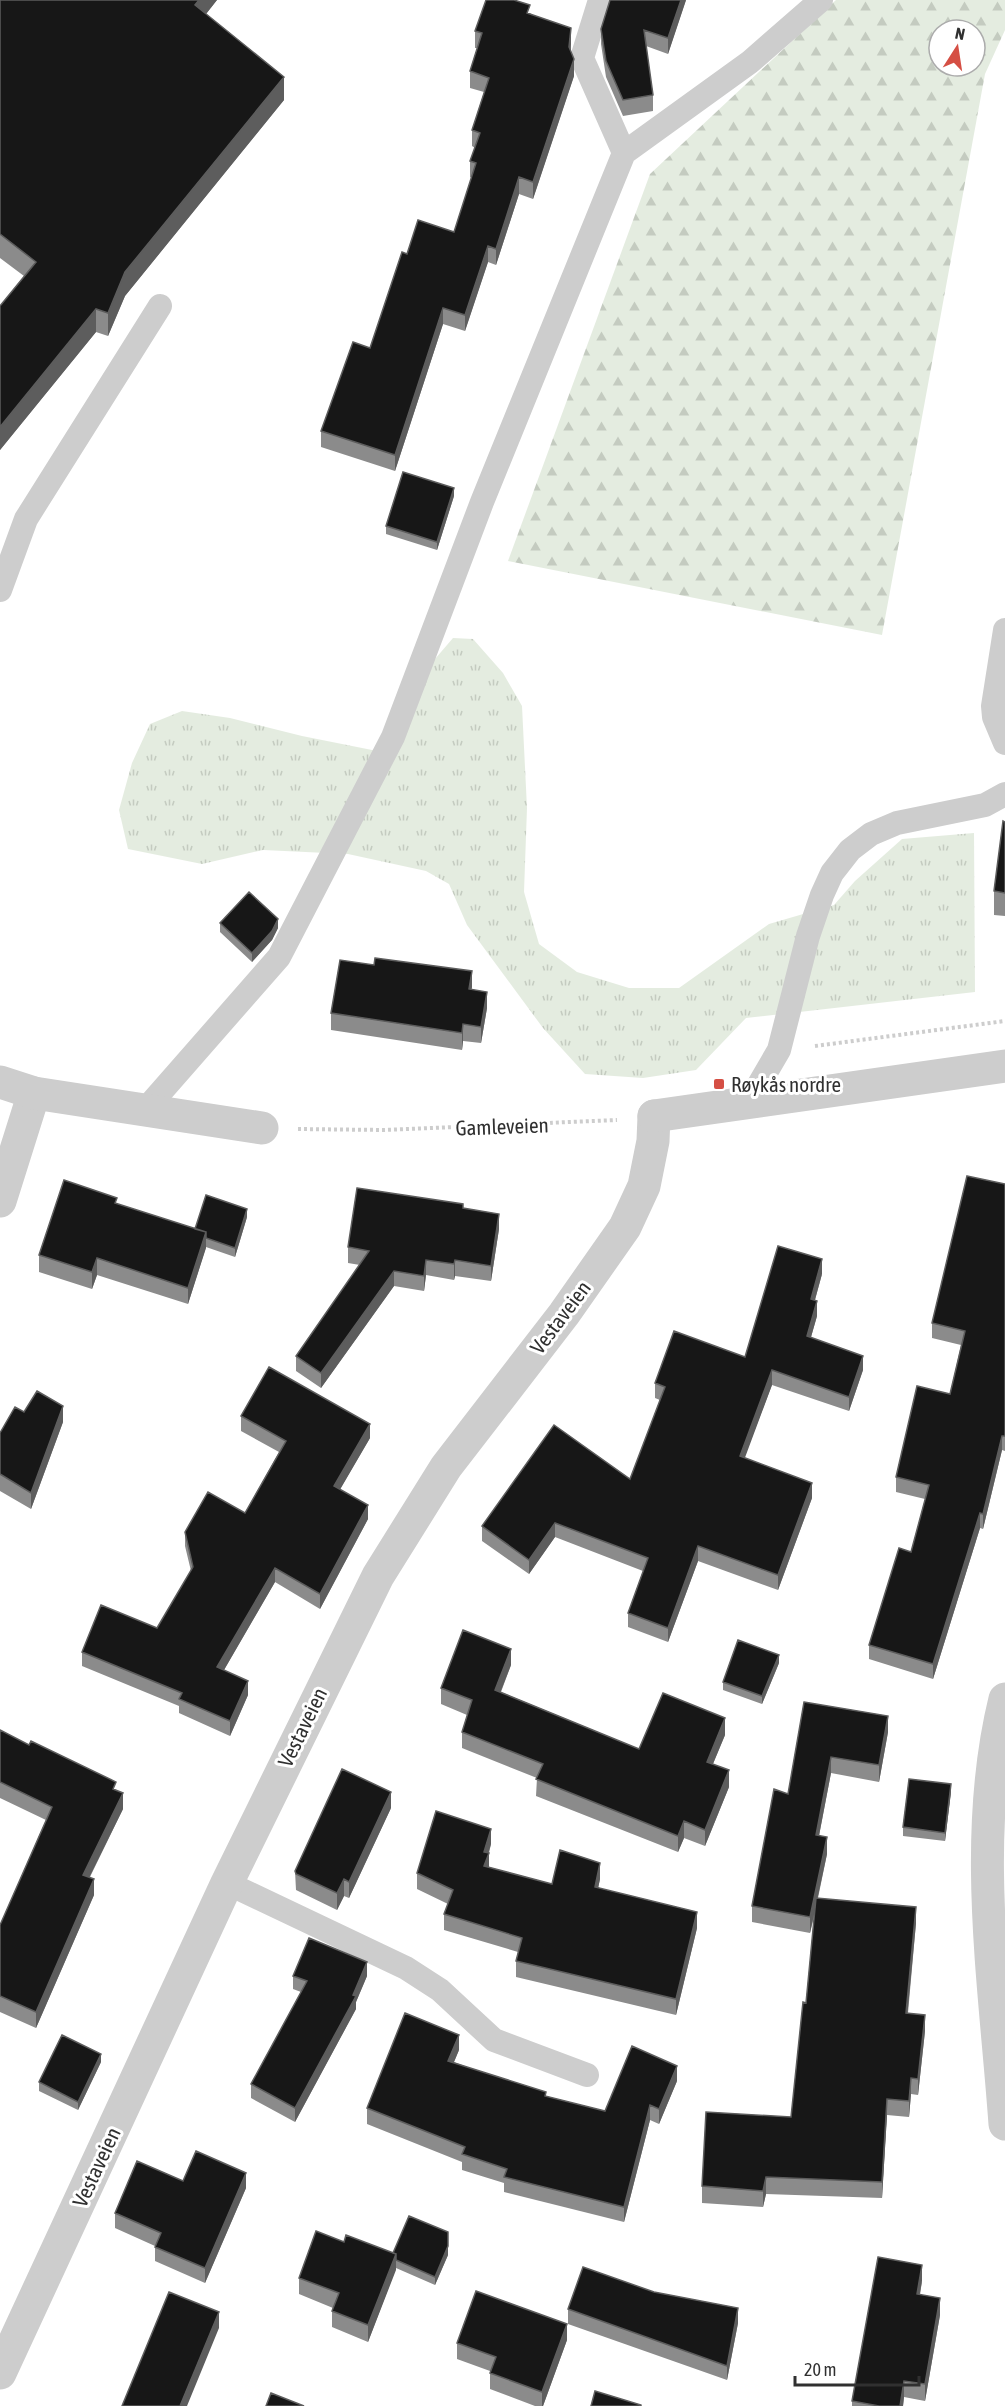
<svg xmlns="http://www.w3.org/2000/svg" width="1005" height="2406" font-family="'Asap Condensed',sans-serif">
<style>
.grass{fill:url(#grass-tufts)}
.forest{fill:url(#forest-firs);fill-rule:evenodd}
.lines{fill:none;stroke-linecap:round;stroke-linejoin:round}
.path{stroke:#cdcdcd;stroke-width:4;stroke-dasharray:3 3;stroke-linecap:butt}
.service{stroke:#cdcdcd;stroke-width:24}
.minor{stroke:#cdcdcd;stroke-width:33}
.tertiary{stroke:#cdcdcd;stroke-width:33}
.wall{fill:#8b8b8b}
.shaded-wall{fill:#5d5d5d}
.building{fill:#171717;stroke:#5d5d5d;stroke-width:1.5}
.poi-dot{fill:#d54f44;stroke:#fff;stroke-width:2}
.labels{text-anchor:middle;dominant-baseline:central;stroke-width:6;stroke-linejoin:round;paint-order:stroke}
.poi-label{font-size:21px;fill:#303030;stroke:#fff;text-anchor:start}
.street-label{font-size:21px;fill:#303030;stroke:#fff}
</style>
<defs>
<pattern id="grass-tufts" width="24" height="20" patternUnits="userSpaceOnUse" patternTransform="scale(1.5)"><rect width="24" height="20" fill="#e4ece0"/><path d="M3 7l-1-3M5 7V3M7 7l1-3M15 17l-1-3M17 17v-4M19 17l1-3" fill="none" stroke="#c4cbc0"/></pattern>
<pattern id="forest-firs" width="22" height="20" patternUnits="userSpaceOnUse" patternTransform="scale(1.5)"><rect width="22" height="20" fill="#e4ece0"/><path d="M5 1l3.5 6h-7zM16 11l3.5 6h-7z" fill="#c4cbc0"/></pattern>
</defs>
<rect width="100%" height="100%" fill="#fff"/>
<path class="grass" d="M 453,638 L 473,639 L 503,673 L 522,706 L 527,808 L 524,892 L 539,944 L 577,972 L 629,988 L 679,988 L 769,924 L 834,905 L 855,881 L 902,839 L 974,833 L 975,992 L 746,1018 L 696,1070 L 643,1078 L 585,1074 L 543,1028 L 467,925 L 449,884 L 426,871 L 348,854 L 263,850 L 202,864 L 128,849 L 119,810 L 132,763 L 150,724 L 182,711 L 230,718 L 302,736 L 392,754 L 429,666 Z"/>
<path class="forest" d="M 836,0 L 1005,0 L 1005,30 L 985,74 L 882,635 L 508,561 L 650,174 ZM 939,30 L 975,30 L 975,66 L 939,66 Z"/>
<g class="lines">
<path class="path" d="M 815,1046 L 1005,1021
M 298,1129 L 384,1130 L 617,1120"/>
<path class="service" d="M 624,153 L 750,62 L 821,0
M 0,590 L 26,519 L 160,306
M 1005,630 L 993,706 L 994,717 L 1005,743
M 747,1105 L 779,1050 L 808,936 L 822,895 L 832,873 L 850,850 L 871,834 L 897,823 L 985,805 L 1005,794
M 145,1110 L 279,957 L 393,737 L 482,502 L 624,153 L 582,58 L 600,0
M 227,1883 L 406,1968 L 440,1990 L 494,2040 L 587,2075"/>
<path class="minor" d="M 0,1201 L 34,1093
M 1005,1699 C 971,1837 995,1984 1005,2124
M 0,2373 L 227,1883 L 378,1576 L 446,1467 L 564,1314 L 625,1227 L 644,1186 L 653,1141 L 654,1116"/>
<path class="tertiary" d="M 0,1082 L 34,1093 L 262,1128
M 654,1116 L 1005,1066"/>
</g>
<path class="wall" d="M 0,0 L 217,0 L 206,14 L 284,100 L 125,296 L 108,336 L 96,332 L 0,450 L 0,306 L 24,276 L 0,258 Z
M 686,0 L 668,54 L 646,46 L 653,95 L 653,111 L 623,116 L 606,77 L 601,44 L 601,29 Z
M 530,13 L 571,44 L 571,51 L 574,76 L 533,199 L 519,194 L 496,265 L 488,262 L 465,331 L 443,324 L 395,471 L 321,447 L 321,431 L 370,348 L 407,254 L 454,232 L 472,178 L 470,177 L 470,161 L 475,148 L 472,146 L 472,130 L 484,92 L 470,88 L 470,71 L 477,48 L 475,48 L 475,31 Z
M 454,496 L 437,550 L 386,534 L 386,526 Z
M 1005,822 L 1005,916 L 994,915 L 994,891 Z
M 220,923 L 278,928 L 272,940 L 252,962 L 220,932 Z
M 472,987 L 471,989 L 487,1008 L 481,1043 L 463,1041 L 462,1050 L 331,1030 L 331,1013 Z
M 1005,1184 L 1005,1451 L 1002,1450 L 983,1529 L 980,1528 L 933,1679 L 869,1659 L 869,1645 L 911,1552 L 925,1499 L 896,1492 L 896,1477 L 950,1394 L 961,1345 L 932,1338 L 932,1323 Z
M 117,1204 L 195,1229 L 247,1217 L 235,1257 L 206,1247 L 188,1304 L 97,1275 L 92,1289 L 39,1272 L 39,1255 Z
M 463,1208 L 499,1229 L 491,1281 L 455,1276 L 454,1280 L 426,1275 L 424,1291 L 394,1286 L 321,1388 L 296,1371 L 296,1356 L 360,1265 L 348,1263 L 348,1247 Z
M 822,1274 L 815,1300 L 817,1316 L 811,1337 L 863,1370 L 849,1411 L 772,1385 L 744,1458 L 812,1498 L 778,1590 L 698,1561 L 668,1642 L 628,1627 L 628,1613 L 643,1571 L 555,1537 L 529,1574 L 482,1541 L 482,1526 L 630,1479 L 660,1400 L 655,1398 L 655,1383 L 745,1357 Z
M 24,1412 L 63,1422 L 31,1509 L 0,1491 L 0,1433 Z
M 241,1416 L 370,1438 L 340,1489 L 368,1519 L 320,1609 L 275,1582 L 224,1670 L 248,1695 L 230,1736 L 179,1713 L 179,1706 L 82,1666 L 82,1652 L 157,1628 L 191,1571 L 185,1546 L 185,1532 L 245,1513 L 279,1452 L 241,1431 Z
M 779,1663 L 762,1704 L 723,1690 L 723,1682 Z
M 511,1665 L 501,1692 L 639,1749 L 725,1735 L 713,1764 L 729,1787 L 705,1846 L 684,1838 L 678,1852 L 536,1796 L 537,1778 L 462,1748 L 462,1732 L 467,1715 L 441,1704 L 441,1688 Z
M 804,1702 L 888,1732 L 879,1782 L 831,1773 L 819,1836 L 827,1854 L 818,1898 L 916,1923 L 908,2013 L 925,2031 L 918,2095 L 911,2094 L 909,2117 L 887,2115 L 882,2198 L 766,2194 L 763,2207 L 702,2203 L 702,2186 L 791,2117 L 806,2003 L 814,1917 L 810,1933 L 752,1922 L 752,1906 L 788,1794 Z
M 0,1730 L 116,1790 L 123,1809 L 90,1877 L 94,1895 L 36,2028 L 0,2012 L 0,1925 L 46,1820 L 0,1798 Z
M 951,1792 L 945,1841 L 903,1836 L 903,1827 Z
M 391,1808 L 349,1898 L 344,1896 L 337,1910 L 296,1890 L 295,1871 Z
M 491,1844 L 489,1853 L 489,1867 L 552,1884 L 600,1879 L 598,1888 L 697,1928 L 676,2015 L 516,1977 L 516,1961 L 518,1952 L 444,1930 L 444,1914 L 448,1904 L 417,1889 L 417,1873 Z
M 293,1976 L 367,1976 L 356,2002 L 356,2009 L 295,2122 L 251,2098 L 251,2084 L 301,1992 L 293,1989 Z
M 459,2050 L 454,2062 L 546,2096 L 605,2111 L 677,2081 L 659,2124 L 650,2120 L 624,2222 L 504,2192 L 504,2183 L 462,2170 L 462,2162 L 367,2124 L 367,2108 Z
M 101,2062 L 78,2110 L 39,2091 L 39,2082 Z
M 183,2181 L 246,2188 L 205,2283 L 155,2261 L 155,2246 L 115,2228 L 115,2213 Z
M 344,2242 L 393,2253 L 448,2255 L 435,2285 L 396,2268 L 368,2342 L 332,2327 L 332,2311 L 333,2308 L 299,2294 L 299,2278 Z
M 922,2281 L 920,2295 L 940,2315 L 925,2401 L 904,2397 L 903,2406 L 852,2406 L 852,2401 Z
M 568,2309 L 738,2323 L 727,2380 L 568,2324 Z
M 567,2340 L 543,2406 L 535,2406 L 490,2389 L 490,2371 L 457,2359 L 457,2343 Z"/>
<path class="shaded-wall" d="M 199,0 L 217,0 L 195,28 L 195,5 Z
M 681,0 L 686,0 L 668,54 L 668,38 Z
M 571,28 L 571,44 L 569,63 L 569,47 Z
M 574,59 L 574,76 L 533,199 L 533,182 Z
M 284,77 L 284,100 L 125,296 L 108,336 L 108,313 L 125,272 Z
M 519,177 L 519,194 L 496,265 L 496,249 Z
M 488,246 L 488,262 L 465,331 L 465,315 Z
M 443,308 L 443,324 L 395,471 L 395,455 Z
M 96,309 L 96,332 L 0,450 L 0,427 Z
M 454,488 L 454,496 L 437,550 L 437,542 Z
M 278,919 L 278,928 L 272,940 L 252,962 L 252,953 Z
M 472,971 L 472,987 L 469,1005 L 469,989 Z
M 487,992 L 487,1008 L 481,1043 L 481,1027 Z
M 463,1024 L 463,1041 L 462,1050 L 462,1033 Z
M 247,1209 L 247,1217 L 235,1257 L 235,1248 Z
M 499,1214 L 499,1229 L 491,1281 L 491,1266 Z
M 206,1232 L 206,1248 L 188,1304 L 188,1288 Z
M 97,1258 L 97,1275 L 92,1289 L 92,1272 Z
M 822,1259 L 822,1274 L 811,1314 L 811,1299 Z
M 426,1260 L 426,1275 L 424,1291 L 424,1276 Z
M 455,1260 L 455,1276 L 454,1280 L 454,1264 Z
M 394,1271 L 394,1286 L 321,1388 L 321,1373 Z
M 817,1301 L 817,1316 L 807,1351 L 807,1336 Z
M 863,1356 L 863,1370 L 849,1411 L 849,1397 Z
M 772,1370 L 772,1385 L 740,1471 L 740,1456 Z
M 63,1406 L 63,1422 L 31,1509 L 31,1493 Z
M 370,1424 L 370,1438 L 334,1500 L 334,1486 Z
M 1002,1436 L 1002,1450 L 983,1529 L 983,1514 Z
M 812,1483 L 812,1498 L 778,1590 L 778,1575 Z
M 368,1505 L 368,1519 L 320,1609 L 320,1594 Z
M 980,1513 L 980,1528 L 933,1679 L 933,1664 Z
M 555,1523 L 555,1537 L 529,1574 L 529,1560 Z
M 698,1546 L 698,1561 L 668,1642 L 668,1628 Z
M 275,1568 L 275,1582 L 217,1682 L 217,1667 Z
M 511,1649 L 511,1665 L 495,1706 L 495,1690 Z
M 779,1655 L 779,1663 L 762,1704 L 762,1696 Z
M 248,1681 L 248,1695 L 230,1736 L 230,1721 Z
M 888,1716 L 888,1732 L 879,1782 L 879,1765 Z
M 725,1718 L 725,1735 L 707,1778 L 707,1762 Z
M 831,1757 L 831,1773 L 816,1851 L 816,1835 Z
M 729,1770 L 729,1787 L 705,1846 L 705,1830 Z
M 951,1784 L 951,1792 L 945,1841 L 945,1833 Z
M 391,1792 L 391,1808 L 349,1898 L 349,1882 Z
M 123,1793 L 123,1809 L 83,1890 L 83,1875 Z
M 684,1821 L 684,1838 L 678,1852 L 678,1836 Z
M 491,1829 L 491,1844 L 484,1868 L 484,1852 Z
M 827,1837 L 827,1854 L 810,1933 L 810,1917 Z
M 489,1853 L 489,1869 L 484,1866 Z
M 600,1863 L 600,1879 L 595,1903 L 595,1887 Z
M 94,1879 L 94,1895 L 36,2028 L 36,2012 Z
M 344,1879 L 344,1896 L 337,1910 L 337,1893 Z
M 916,1907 L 916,1923 L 906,2029 L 906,2013 Z
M 697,1912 L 697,1928 L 676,2015 L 676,1999 Z
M 367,1962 L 367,1976 L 356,2002 L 356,2009 L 295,2122 L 295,2108 L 353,1995 Z
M 925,2015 L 925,2031 L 918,2095 L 918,2079 Z
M 459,2035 L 459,2050 L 448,2076 L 448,2061 Z
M 101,2054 L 101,2062 L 78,2110 L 78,2102 Z
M 677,2066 L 677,2081 L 659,2124 L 659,2109 Z
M 911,2078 L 911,2094 L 909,2117 L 909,2101 Z
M 887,2099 L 887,2115 L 882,2198 L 882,2182 Z
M 650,2105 L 650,2120 L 624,2222 L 624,2207 Z
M 246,2173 L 246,2188 L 205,2283 L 205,2268 Z
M 766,2177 L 766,2194 L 763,2207 L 763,2191 Z
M 448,2246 L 448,2255 L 435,2285 L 435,2277 Z
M 396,2254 L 396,2270 L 368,2342 L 368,2325 Z
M 922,2265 L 922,2281 L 917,2310 L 917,2294 Z
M 940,2298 L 940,2315 L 925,2401 L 925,2384 Z
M 738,2308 L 738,2323 L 727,2380 L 727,2366 Z
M 219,2312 L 219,2328 L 187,2406 L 180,2406 Z
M 567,2324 L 567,2340 L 543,2406 L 542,2406 L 542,2392 Z
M 904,2381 L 904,2397 L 903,2406 L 900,2406 Z"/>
<path class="building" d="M 0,0 L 199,0 L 195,5 L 284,77 L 125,272 L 108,313 L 96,309 L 0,427 L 0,306 L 36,262 L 0,234 Z
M 486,0 L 514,0 L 530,5 L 527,13 L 571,28 L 569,47 L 574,59 L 533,182 L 519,177 L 496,249 L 488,246 L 465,315 L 443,308 L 395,455 L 321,431 L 353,342 L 370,348 L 402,252 L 407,254 L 418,220 L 454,232 L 476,163 L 470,161 L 480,133 L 472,130 L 489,78 L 470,71 L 482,33 L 475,31 Z
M 610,0 L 681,0 L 668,38 L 644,30 L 653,95 L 623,100 L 606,61 L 601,29 Z
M 403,472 L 454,488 L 437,542 L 386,526 Z
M 1003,821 L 1005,822 L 1005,893 L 994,891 Z
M 249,892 L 278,919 L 272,931 L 252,953 L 220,923 Z
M 375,958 L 472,971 L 469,989 L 487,992 L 481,1027 L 463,1024 L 462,1033 L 331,1013 L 340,960 L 374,965 Z
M 967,1176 L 1005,1184 L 1005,1436 L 1002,1436 L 983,1514 L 980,1513 L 933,1664 L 869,1645 L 899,1548 L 911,1552 L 929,1485 L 896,1477 L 917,1386 L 950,1394 L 965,1331 L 932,1323 Z
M 64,1180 L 117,1198 L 115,1203 L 206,1232 L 188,1288 L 97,1258 L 92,1272 L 39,1255 Z
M 357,1188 L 463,1204 L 463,1208 L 499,1214 L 491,1266 L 455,1260 L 454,1264 L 426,1260 L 424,1276 L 394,1271 L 321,1373 L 296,1356 L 369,1251 L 348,1247 Z
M 206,1195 L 247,1209 L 235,1248 L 206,1238 L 206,1232 L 195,1229 Z
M 778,1246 L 822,1259 L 811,1299 L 817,1301 L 807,1336 L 863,1356 L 849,1397 L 772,1370 L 740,1456 L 812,1483 L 778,1575 L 698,1546 L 668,1628 L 628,1613 L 648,1558 L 555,1523 L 529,1560 L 482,1526 L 554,1425 L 630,1479 L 665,1387 L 655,1383 L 674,1331 L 745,1357 Z
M 269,1367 L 370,1424 L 334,1486 L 368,1505 L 320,1594 L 275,1568 L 217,1667 L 248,1681 L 230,1721 L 179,1699 L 182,1693 L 82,1652 L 101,1605 L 157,1628 L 193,1567 L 185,1532 L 208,1492 L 245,1513 L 286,1441 L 241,1416 Z
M 37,1391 L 63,1406 L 31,1493 L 0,1474 L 0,1433 L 15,1407 L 24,1412 Z
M 463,1630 L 511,1649 L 495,1690 L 639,1749 L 663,1693 L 725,1718 L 707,1762 L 729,1770 L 705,1830 L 684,1821 L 678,1836 L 536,1779 L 543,1764 L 462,1732 L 472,1700 L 441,1688 Z
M 738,1640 L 779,1655 L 762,1696 L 723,1682 Z
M 804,1702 L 888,1716 L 879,1765 L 831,1757 L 816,1835 L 827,1837 L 810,1917 L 752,1906 L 774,1789 L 788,1794 Z
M 0,1730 L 29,1745 L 31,1741 L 116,1782 L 113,1789 L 123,1793 L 83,1875 L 94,1879 L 36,2012 L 0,1996 L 0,1925 L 52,1807 L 0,1782 Z
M 342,1769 L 391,1792 L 349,1882 L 344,1879 L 337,1893 L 296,1874 L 295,1871 Z
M 909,1779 L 951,1784 L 945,1833 L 903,1827 Z
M 436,1811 L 491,1829 L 484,1852 L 489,1853 L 484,1866 L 552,1884 L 560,1850 L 600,1863 L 595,1887 L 697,1912 L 676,1999 L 516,1961 L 522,1938 L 444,1914 L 453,1890 L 417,1873 Z
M 816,1898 L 916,1907 L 906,2013 L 925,2015 L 918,2079 L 911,2078 L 909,2101 L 887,2099 L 882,2182 L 766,2177 L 763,2191 L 702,2186 L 706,2112 L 791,2117 L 803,2002 L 806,2003 Z
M 309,1938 L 367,1962 L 353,1995 L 356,1996 L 295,2108 L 251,2084 L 307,1981 L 293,1976 Z
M 405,2013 L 459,2035 L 448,2061 L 546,2092 L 545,2096 L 605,2111 L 632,2046 L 677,2066 L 659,2109 L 650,2105 L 624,2207 L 504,2177 L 507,2169 L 462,2154 L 465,2147 L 367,2108 Z
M 62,2035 L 101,2054 L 78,2102 L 39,2082 Z
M 196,2151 L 246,2173 L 205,2268 L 155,2247 L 161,2233 L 115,2213 L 137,2161 L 183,2181 Z
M 409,2216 L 448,2232 L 448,2246 L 435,2277 L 396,2260 L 396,2254 L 393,2253 Z
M 316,2231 L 344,2242 L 346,2235 L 396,2254 L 368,2325 L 332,2311 L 339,2293 L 299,2278 Z
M 878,2257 L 922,2265 L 917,2294 L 940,2298 L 925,2384 L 904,2381 L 900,2406 L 879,2406 L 852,2401 Z
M 583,2267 L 654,2292 L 738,2308 L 727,2366 L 568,2309 Z
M 476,2291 L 567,2324 L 542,2392 L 490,2373 L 496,2357 L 457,2343 Z
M 169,2292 L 219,2312 L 180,2406 L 122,2406 Z
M 595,2391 L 641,2405 L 641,2406 L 591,2406 Z
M 271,2393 L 304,2406 L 266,2406 Z"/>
<rect class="poi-dot" x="713" y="1078" width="12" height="12" rx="3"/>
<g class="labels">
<g class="poi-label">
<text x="731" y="1084">Røykås nordre</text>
</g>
<g class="street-label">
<text transform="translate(502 1126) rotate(-2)">Gamleveien</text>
<text transform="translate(560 1317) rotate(-53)">Vestaveien</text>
<text transform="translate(302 1727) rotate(-64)">Vestaveien</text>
<text transform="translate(96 2167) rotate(-65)">Vestaveien</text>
</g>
</g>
<g transform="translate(957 48) rotate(12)"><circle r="28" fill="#ffffff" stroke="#acacac" stroke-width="1.5"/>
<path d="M0-4.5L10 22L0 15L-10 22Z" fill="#d54f44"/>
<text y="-9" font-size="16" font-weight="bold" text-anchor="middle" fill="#303030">N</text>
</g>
<path d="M795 2376v9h124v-9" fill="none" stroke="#303030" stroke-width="3"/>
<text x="804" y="2376" font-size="18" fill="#303030" stroke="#ffffff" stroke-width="4.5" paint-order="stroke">20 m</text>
</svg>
